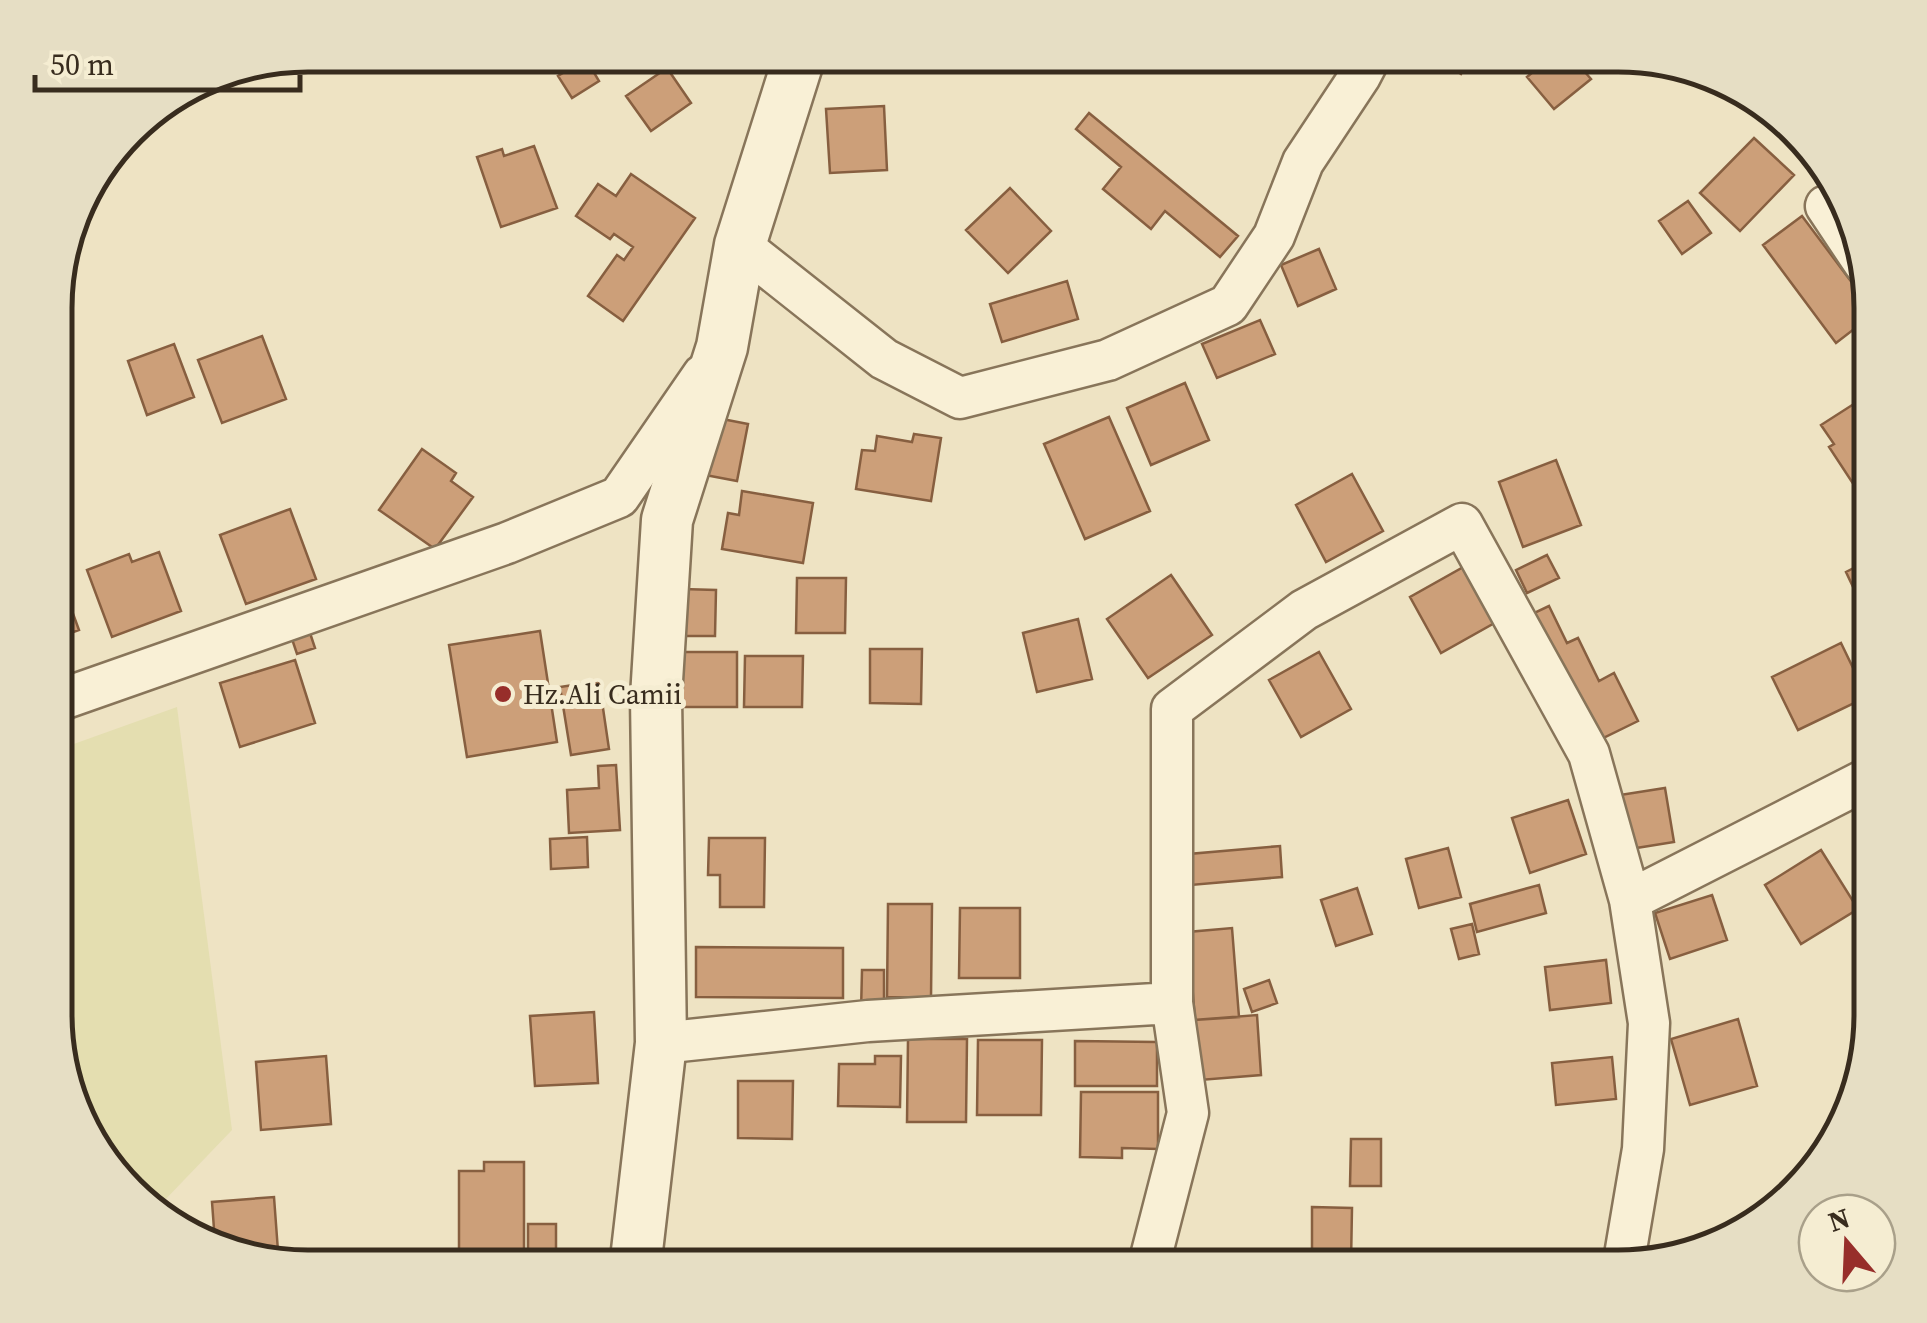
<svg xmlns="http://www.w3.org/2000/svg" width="1927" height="1323" font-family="'Source Serif 4',serif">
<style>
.farmland{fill:#e4deb0}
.building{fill:#cc9f79;stroke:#875f40;stroke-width:2.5}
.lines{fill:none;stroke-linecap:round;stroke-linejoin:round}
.minor-casing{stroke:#88755a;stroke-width:45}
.tertiary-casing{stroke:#88755a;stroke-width:55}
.minor{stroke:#f9f0d6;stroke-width:40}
.tertiary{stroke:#f9f0d6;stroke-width:50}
.poi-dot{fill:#972e2a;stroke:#f5edd2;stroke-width:4}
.labels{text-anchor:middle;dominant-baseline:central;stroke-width:10;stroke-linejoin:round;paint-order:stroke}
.poi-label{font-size:28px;fill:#382c1e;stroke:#f5edd2;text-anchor:start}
.rim{fill:none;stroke:#382c1e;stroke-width:5}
</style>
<rect width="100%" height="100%" fill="#eee3c3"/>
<path class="farmland" d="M 177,707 L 232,1130 L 161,1204 L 145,1205 L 89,1141 L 57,1047 L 57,750 Z"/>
<path class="building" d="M 1433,55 L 1472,55 L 1461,74 Z
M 1553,55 L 1570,55 L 1591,79 L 1554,109 L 1527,77 Z
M 586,59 L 599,81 L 572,98 L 558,76 Z
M 667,68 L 691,103 L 651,131 L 626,96 Z
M 884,106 L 887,170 L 830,173 L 826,109 Z
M 1089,113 L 1238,236 L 1220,257 L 1165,211 L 1151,229 L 1103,189 L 1121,167 L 1076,129 Z
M 1754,138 L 1794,175 L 1740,231 L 1700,193 Z
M 534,146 L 557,208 L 501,227 L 477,157 L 502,149 L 504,156 Z
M 631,174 L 695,218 L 623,321 L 588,296 L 617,255 L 624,260 L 633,247 L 614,234 L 610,239 L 576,216 L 598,184 L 616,196 Z
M 1010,188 L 1051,231 L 1008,273 L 966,230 Z
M 1688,201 L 1711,233 L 1682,254 L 1659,221 Z
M 1802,216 L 1871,308 L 1871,316 L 1836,343 L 1763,245 Z
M 1319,249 L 1336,289 L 1298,306 L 1281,265 Z
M 1067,281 L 1078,319 L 1002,342 L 990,304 Z
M 1260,320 L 1275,354 L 1217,378 L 1202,344 Z
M 262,336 L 286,399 L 222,423 L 198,360 Z
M 174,344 L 194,397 L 147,415 L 128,361 Z
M 1185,383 L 1209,440 L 1151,465 L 1127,408 Z
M 1871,393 L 1871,474 L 1854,485 L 1829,447 L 1834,444 L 1821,425 Z
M 712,417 L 748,424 L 737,481 L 700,474 Z
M 1109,417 L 1150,511 L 1085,539 L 1044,444 Z
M 914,434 L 941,438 L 931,501 L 856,489 L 862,450 L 875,451 L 877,436 L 912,442 Z
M 422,449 L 456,473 L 451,481 L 473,497 L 435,549 L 379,510 Z
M 1556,460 L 1581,525 L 1523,547 L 1499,482 Z
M 1352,474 L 1383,531 L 1326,562 L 1296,505 Z
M 742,491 L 813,503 L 803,563 L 722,549 L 728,513 L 739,515 Z
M 290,509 L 316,579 L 246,604 L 220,535 Z
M 159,552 L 181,611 L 112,637 L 87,570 L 129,554 L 132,562 Z
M 1547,555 L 1559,578 L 1527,593 L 1516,570 Z
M 1871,559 L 1871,625 L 1846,572 Z
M 1467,565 L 1498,621 L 1441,653 L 1410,597 Z
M 57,570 L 79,630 L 57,638 Z
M 1171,575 L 1212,635 L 1148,678 L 1107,619 Z
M 797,578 L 846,578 L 845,633 L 796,633 Z
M 682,589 L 716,590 L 715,636 L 682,636 Z
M 1549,606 L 1567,643 L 1578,638 L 1599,681 L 1614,673 L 1638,721 L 1597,741 L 1534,613 Z
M 1078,619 L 1092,679 L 1037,692 L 1023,633 Z
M 307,624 L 315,648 L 297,654 L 289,630 Z
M 540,631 L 557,742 L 467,757 L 449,645 Z
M 1841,643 L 1867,697 L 1798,730 L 1772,677 Z
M 870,649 L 922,649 L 921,704 L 870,703 Z
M 680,652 L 737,652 L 737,707 L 680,707 Z
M 1319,652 L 1351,709 L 1301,737 L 1269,680 Z
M 745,656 L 803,656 L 802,707 L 744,707 Z
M 295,660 L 315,723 L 240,747 L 220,683 Z
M 599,681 L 609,749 L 571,755 L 560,687 Z
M 616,765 L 620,830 L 569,833 L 567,790 L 599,788 L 598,766 Z
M 1665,788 L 1674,842 L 1630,849 L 1620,795 Z
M 1568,800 L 1586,854 L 1530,873 L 1512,818 Z
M 587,837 L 588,867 L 551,869 L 550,839 Z
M 709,838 L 765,838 L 764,907 L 720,907 L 720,875 L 708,875 Z
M 1280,846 L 1282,877 L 1191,885 L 1189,854 Z
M 1448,848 L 1461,897 L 1419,908 L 1406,859 Z
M 1821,850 L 1858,909 L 1801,944 L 1765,885 Z
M 1539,885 L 1546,913 L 1477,932 L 1470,904 Z
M 1357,888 L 1372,934 L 1336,946 L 1321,900 Z
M 1712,895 L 1727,940 L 1670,959 L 1655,913 Z
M 888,904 L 932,904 L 931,998 L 887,997 Z
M 960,908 L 1020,908 L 1020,978 L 959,978 Z
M 1472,924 L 1479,954 L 1459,959 L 1451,929 Z
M 1232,928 L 1239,1017 L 1195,1020 L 1188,932 Z
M 696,947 L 843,948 L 843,998 L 696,997 Z
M 1606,960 L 1611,1003 L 1550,1010 L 1545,967 Z
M 862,970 L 884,970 L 884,1012 L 861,1012 Z
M 1269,980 L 1277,1003 L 1252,1012 L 1244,989 Z
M 594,1012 L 598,1083 L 535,1086 L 530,1016 Z
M 1257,1015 L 1261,1075 L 1200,1080 L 1195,1020 Z
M 1738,1019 L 1757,1086 L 1690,1105 L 1671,1039 Z
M 908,1039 L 967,1039 L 966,1122 L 907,1122 Z
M 978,1040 L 1042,1040 L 1041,1115 L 977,1115 Z
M 1075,1041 L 1157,1042 L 1157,1086 L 1075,1086 Z
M 326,1056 L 331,1124 L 261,1130 L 256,1062 Z
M 875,1056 L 901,1056 L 900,1107 L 838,1106 L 839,1064 L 875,1064 Z
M 1612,1057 L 1616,1099 L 1556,1105 L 1552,1063 Z
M 738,1081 L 793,1081 L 792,1139 L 738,1138 Z
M 1081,1092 L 1158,1092 L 1158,1149 L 1122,1148 L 1122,1158 L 1080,1157 Z
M 1351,1139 L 1381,1139 L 1381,1186 L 1350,1186 Z
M 484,1162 L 524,1162 L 524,1252 L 459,1252 L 459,1171 L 484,1171 Z
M 274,1197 L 278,1251 L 253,1253 L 207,1236 L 207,1229 L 214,1229 L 212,1202 Z
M 1312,1207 L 1352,1208 L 1351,1263 L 1312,1263 Z
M 528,1224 L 556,1224 L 556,1268 L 528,1268 Z"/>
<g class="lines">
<g class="minor-casing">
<path id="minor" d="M 1826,206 L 1864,263
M 740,245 L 884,359 L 960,398 L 1108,360 L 1228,305 L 1274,236 L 1303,162 L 1360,76 L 1371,55
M 57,701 L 507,543 L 619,497 L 703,375
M 1630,900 L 1871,777
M 661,1043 L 868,1021 L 1172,1003
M 1148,1268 L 1188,1113 L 1172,1003 L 1172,709 L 1304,610 L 1462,524 L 1589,754 L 1630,900 L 1649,1023 L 1643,1149 L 1623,1267"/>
</g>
<g class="tertiary-casing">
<path id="tertiary" d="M 635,1268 L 661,1043 L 656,697 L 667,520 L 722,347 L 740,245 L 800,55"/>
</g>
<use href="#minor" class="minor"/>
<use href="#tertiary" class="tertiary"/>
</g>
<circle class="poi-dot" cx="503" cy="694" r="10"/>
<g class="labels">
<g class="poi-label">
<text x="523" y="694">Hz.Ali Camii</text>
</g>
</g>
<path d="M0 0H1927V1323H0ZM308 72H1618A236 236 0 0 1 1854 308V1014A236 236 0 0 1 1618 1250H308A236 236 0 0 1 72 1014V308A236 236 0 0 1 308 72Z" fill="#e6dec4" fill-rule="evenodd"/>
<path class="rim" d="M308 72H1618A236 236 0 0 1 1854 308V1014A236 236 0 0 1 1618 1250H308A236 236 0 0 1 72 1014V308A236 236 0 0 1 308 72Z"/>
<g transform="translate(1847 1243) rotate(341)"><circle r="48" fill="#f5edd2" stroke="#a9a08a" stroke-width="2.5"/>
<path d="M0-8L18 38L0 25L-18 38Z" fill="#972e2a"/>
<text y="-15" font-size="28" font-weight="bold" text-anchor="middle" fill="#382c1e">N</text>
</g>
<path d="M35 75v15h265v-15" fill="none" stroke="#382c1e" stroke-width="5"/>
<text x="50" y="75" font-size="30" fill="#382c1e" stroke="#f5edd2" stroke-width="8" paint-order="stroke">50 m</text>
</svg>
